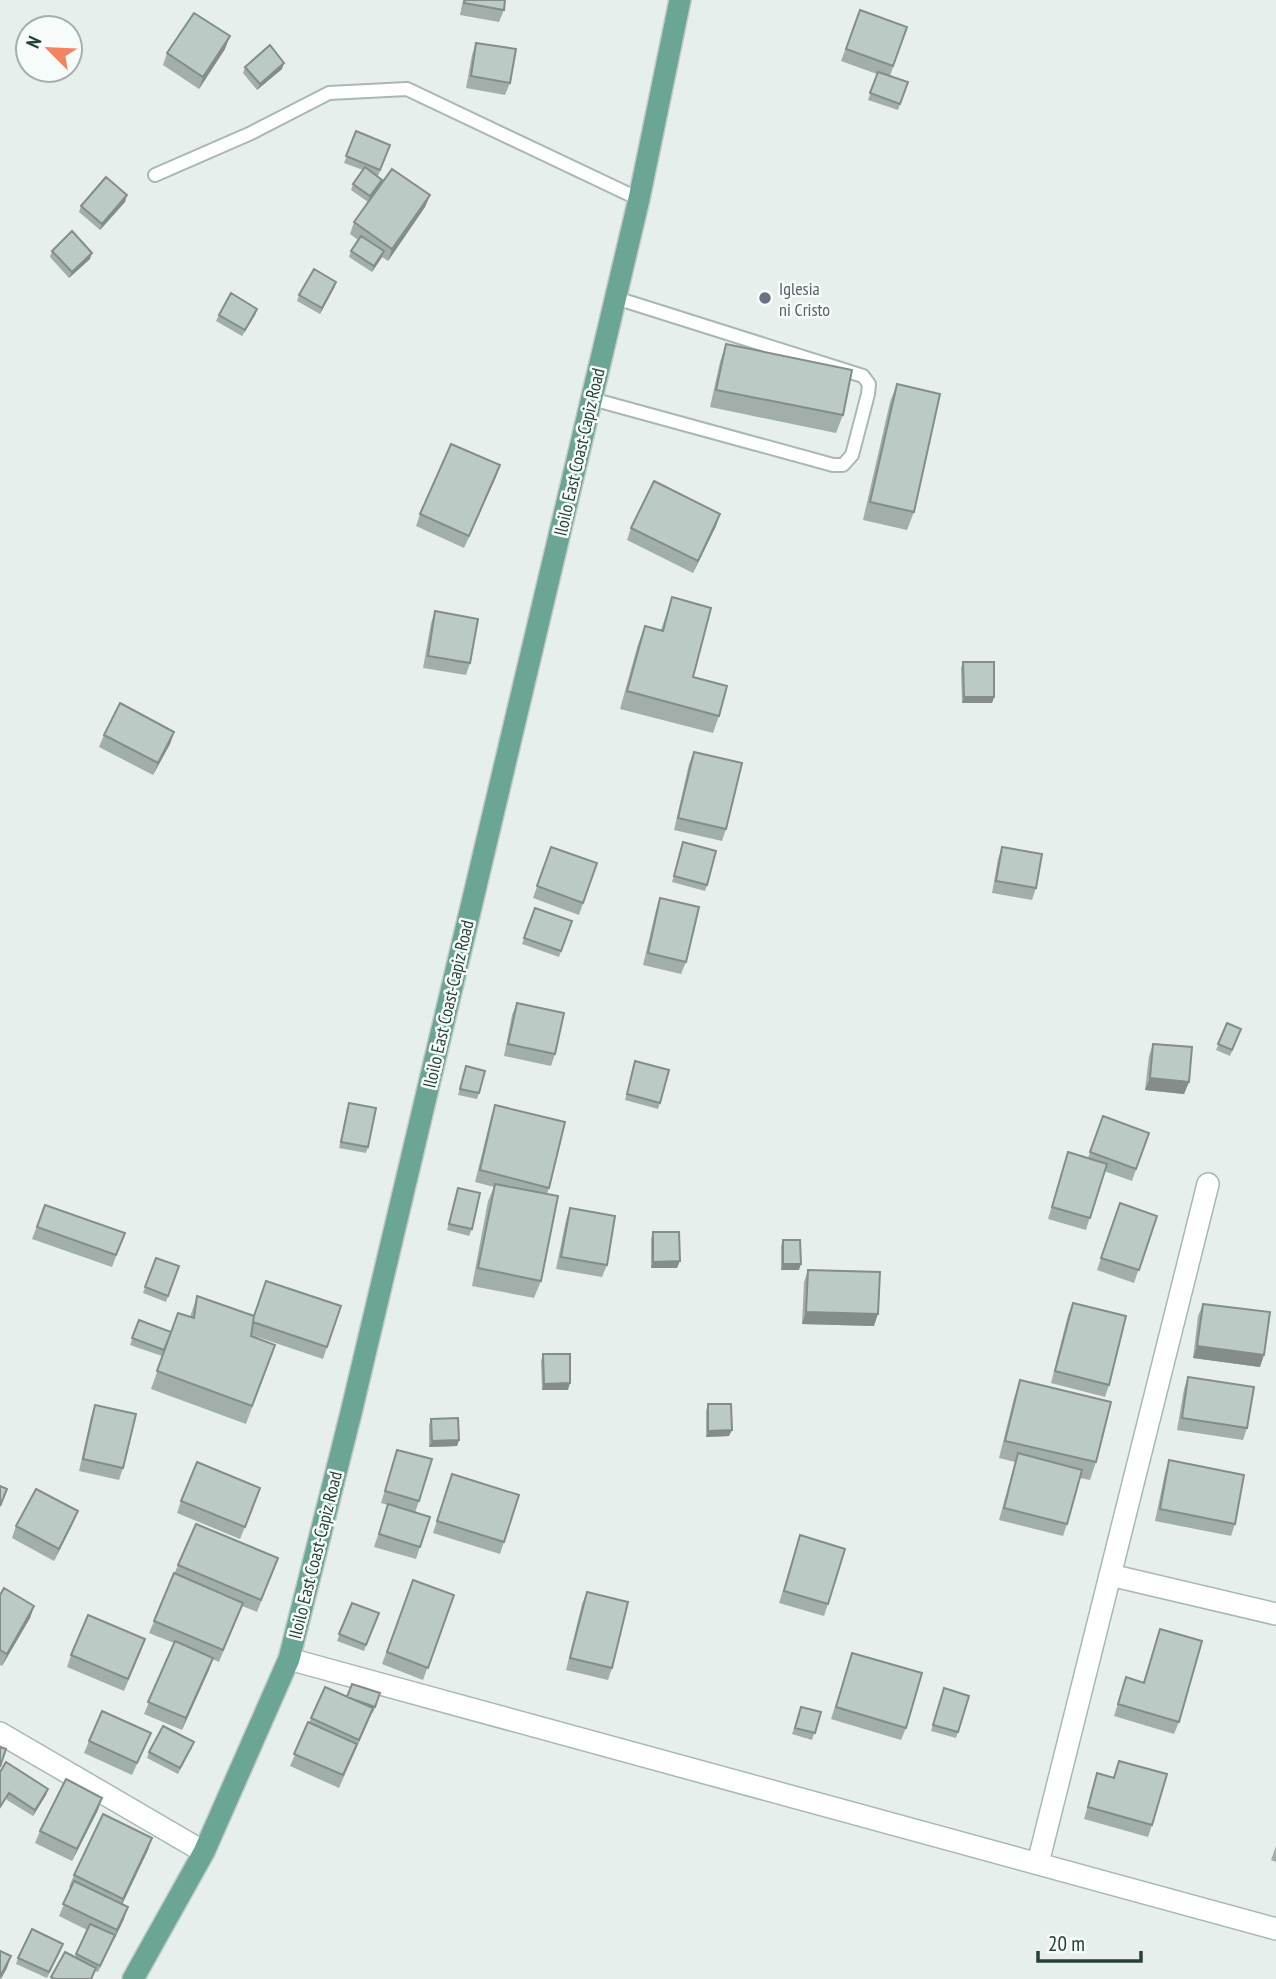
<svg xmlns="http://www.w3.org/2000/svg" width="1276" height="1979" font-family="'PT Sans Narrow',sans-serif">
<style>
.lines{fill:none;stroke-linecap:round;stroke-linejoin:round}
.service-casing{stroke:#a8b8b2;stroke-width:16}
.minor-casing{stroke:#a8b8b2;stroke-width:24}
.primary-casing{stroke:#c2cac8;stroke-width:24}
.service{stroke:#fff;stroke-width:12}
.minor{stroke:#fff;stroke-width:21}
.primary{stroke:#6aa596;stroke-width:21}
.wall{fill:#a1aea9}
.shaded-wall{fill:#838d89}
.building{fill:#bbcac4;stroke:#838d89;stroke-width:2}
.worship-dot{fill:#6b7280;stroke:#f7fbf9;stroke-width:2.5}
.labels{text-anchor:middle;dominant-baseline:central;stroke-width:5;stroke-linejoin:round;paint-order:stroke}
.worship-label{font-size:18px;fill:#5b616d;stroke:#f7fbf9;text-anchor:start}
.street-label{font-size:18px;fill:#24423a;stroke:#f7fbf9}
</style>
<rect width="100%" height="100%" fill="#e6efeb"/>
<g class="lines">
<g class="service-casing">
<path id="service" d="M 155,175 L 249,134 L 329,93 L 407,89 L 639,199
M 592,399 L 833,465 L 843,465 L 852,455 L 868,394 L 869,384 L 863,376 L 616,298"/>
</g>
<g class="minor-casing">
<path id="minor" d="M 1110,1575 L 1276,1614
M 289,1659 L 1276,1929
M 0,1733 L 204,1852
M 1038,1863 L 1208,1184"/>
</g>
<g class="primary-casing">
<path id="primary" d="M 133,1979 L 204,1852 L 289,1659 L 351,1413 L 639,199 L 680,0"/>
</g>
<use href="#service" class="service"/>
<use href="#minor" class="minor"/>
<use href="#primary" class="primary"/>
</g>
<path class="wall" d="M 463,0 L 505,0 L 504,10 L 499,22 L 460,15 Z
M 860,10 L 907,27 L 890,76 L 908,82 L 898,110 L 868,100 L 877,74 L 841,61 Z
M 476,43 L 510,83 L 505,95 L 466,88 L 472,55 Z
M 225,49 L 199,89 L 163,65 L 167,53 Z
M 245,67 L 282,69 L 257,90 L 243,73 Z
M 356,131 L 390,145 L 378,176 L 376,175 L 382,180 L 381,185 L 430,195 L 425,207 L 388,261 L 382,257 L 372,272 L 349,257 L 351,251 L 358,240 L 350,234 L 354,222 L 368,202 L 351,190 L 353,184 L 363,170 L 344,163 Z
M 125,202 L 100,230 L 79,212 L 81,206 Z
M 52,251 L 90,259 L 69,278 L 50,257 Z
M 336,282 L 334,288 L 320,314 L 297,301 L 299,295 Z
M 257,309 L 255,315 L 242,336 L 216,321 L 219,315 Z
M 726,344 L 843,415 L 836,433 L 710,407 L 720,362 Z
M 897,384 L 914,512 L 907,530 L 863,520 L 890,402 Z
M 500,465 L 464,548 L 416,526 L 420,514 Z
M 716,526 L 693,573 L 627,540 L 631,528 Z
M 672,597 L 693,677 L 719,716 L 713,733 L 620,709 L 638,644 L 645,626 L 661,630 Z
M 435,611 L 470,663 L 466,675 L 423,668 L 431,623 Z
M 963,662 L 994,697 L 992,703 L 962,703 L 961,668 Z
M 174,732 L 170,744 L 153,775 L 99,747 L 104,735 Z
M 694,752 L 726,829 L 722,841 L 674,830 L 689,764 Z
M 683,842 L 707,885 L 705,891 L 672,882 Z
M 551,847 L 597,863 L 579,915 L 533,898 Z
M 1002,847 L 1036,888 L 1032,900 L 992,893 L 998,859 Z
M 660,898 L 686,962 L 681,974 L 643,965 L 656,910 Z
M 535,908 L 572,921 L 559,957 L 522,944 Z
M 517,1003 L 555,1054 L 551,1066 L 504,1056 L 512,1015 Z
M 1227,1023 L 1241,1029 L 1230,1056 L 1216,1050 Z
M 1153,1044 L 1189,1082 L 1184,1094 L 1145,1090 L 1149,1056 Z
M 635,1061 L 660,1103 L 658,1109 L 625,1100 Z
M 466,1066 L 479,1093 L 477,1099 L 458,1095 Z
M 349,1103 L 368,1147 L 366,1153 L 339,1148 L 347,1109 Z
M 495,1105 L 549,1188 L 547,1194 L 541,1281 L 534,1298 L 472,1286 L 488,1201 L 494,1187 L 475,1182 L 491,1117 Z
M 1103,1116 L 1149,1133 L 1132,1181 L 1104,1171 L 1086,1230 L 1048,1219 L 1068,1152 L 1088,1158 Z
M 458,1188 L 472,1229 L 469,1236 L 447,1230 Z
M 1120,1203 L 1157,1216 L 1134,1283 L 1097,1270 Z
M 45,1205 L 125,1233 L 112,1267 L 32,1239 Z
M 570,1208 L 607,1265 L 602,1277 L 556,1269 L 566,1220 Z
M 653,1232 L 677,1268 L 651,1268 L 651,1239 Z
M 783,1240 L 799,1270 L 781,1270 L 781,1246 Z
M 156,1258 L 179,1266 L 166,1302 L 143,1293 Z
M 808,1270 L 874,1326 L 802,1324 L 804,1282 Z
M 197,1296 L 254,1316 L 341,1306 L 323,1359 L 252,1335 L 275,1345 L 246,1424 L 151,1389 L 178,1313 L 190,1317 Z
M 1073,1303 L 1109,1385 L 1105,1397 L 1051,1383 L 1068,1315 Z
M 1203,1304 L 1260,1367 L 1193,1358 L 1198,1316 Z
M 139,1320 L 171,1332 L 162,1356 L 130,1345 Z
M 543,1354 L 568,1390 L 542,1390 L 541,1361 Z
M 1188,1377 L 1247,1428 L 1243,1440 L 1177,1430 L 1184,1389 Z
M 1020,1380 L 1096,1462 L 1090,1480 L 1080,1478 L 1067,1524 L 1063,1536 L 999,1520 L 1015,1462 L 999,1458 L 1014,1398 Z
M 708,1404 L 729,1436 L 706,1437 L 706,1411 Z
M 95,1405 L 123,1468 L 119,1480 L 79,1471 L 91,1417 Z
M 431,1419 L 459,1440 L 457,1446 L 429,1447 L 429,1425 Z
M 397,1450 L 419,1501 L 415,1513 L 430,1517 L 416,1559 L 374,1547 L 388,1505 L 381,1503 Z
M 1169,1460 L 1235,1524 L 1231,1536 L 1155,1521 L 1165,1473 Z
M 452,1474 L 504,1542 L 500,1554 L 433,1533 Z
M 256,1500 L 240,1539 L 177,1513 L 181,1501 Z
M 73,1523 L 54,1561 L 12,1538 L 16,1526 Z
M 800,1535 L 828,1604 L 824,1616 L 779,1603 Z
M 278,1558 L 257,1612 L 242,1606 L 219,1662 L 212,1659 L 182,1730 L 144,1714 L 174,1643 L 149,1633 L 178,1565 Z
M 413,1580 L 454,1595 L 423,1680 L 382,1664 Z
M 587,1592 L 612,1668 L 608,1680 L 566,1670 L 582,1604 Z
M 0,1595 L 34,1606 L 30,1618 L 2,1666 L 0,1665 Z
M 352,1603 L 379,1613 L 364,1651 L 337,1641 Z
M 1160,1629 L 1179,1722 L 1174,1734 L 1114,1716 L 1126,1677 L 1143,1683 Z
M 141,1651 L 124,1691 L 67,1667 L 71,1655 Z
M 852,1653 L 906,1728 L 901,1740 L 831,1719 Z
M 325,1687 L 347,1697 L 380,1693 L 373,1713 L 372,1713 L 339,1788 L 290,1766 Z
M 944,1688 L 969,1696 L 956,1738 L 931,1731 Z
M 801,1707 L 821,1712 L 812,1740 L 792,1734 Z
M 151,1733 L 132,1775 L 84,1753 L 89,1741 Z
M 192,1748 L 178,1774 L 147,1758 L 149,1752 Z
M 1119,1761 L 1152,1825 L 1148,1837 L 1084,1819 L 1097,1773 L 1113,1778 Z
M 0,1772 L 48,1789 L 46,1795 L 33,1816 L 7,1800 Z
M 98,1810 L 72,1861 L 35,1843 L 40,1831 Z
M 152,1838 L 148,1850 L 122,1904 L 124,1919 L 98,1972 L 95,1971 L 92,1979 L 51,1979 L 65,1952 L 75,1957 L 87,1930 L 59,1916 L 71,1888 L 69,1887 L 74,1875 Z
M 1276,1846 L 1276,1862 L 1271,1860 Z
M 61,1950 L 47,1978 L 16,1964 L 18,1958 Z"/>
<path class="shaded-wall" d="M 230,36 L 225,49 L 199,89 L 203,77 Z
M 284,63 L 282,69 L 257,90 L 260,84 Z
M 382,180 L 380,186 L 368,202 L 370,196 Z
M 127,195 L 125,202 L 100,230 L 102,224 Z
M 430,195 L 425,207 L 388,261 L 392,249 Z
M 384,251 L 382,257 L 372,272 L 374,266 Z
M 92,253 L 90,259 L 69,278 L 72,272 Z
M 336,282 L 334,288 L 320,314 L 322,308 Z
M 257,309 L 255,315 L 242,336 L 245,330 Z
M 500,465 L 496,477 L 464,548 L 469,536 Z
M 720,514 L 716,526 L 693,573 L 698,561 Z
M 964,697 L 994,697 L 992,703 L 962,703 Z
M 174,732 L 170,744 L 153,775 L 158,763 Z
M 1150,1078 L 1189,1082 L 1184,1094 L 1145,1090 Z
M 680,1261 L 677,1268 L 651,1268 L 653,1262 Z
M 783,1264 L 801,1264 L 799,1270 L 781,1270 Z
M 806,1312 L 878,1314 L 874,1326 L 802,1324 Z
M 1197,1346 L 1264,1355 L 1260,1367 L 1193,1358 Z
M 570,1383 L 568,1390 L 542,1390 L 544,1384 Z
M 732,1430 L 729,1436 L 706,1437 L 708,1431 Z
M 459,1440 L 457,1446 L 429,1447 L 432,1441 Z
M 78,1511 L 73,1523 L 54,1561 L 59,1549 Z
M 34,1606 L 30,1618 L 2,1666 L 7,1654 Z
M 213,1658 L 209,1670 L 182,1730 L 186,1718 Z
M 48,1789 L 46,1795 L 33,1816 L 35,1810 Z
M 102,1798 L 98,1810 L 72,1861 L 77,1849 Z
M 152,1838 L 148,1850 L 119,1911 L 123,1899 Z
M 128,1907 L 124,1919 L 113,1942 L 117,1930 Z
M 11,1956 L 7,1968 L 1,1979 L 0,1979 Z"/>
<path class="building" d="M 465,0 L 505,0 L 504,10 L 464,3 Z
M 860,10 L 907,27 L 893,66 L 846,49 Z
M 194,13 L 230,36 L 203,77 L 167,53 Z
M 476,43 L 516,49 L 510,83 L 471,76 Z
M 270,45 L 284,63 L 260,84 L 245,67 Z
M 878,72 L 908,82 L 900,104 L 870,93 Z
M 356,131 L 390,145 L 380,170 L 346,156 Z
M 365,167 L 382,180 L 370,196 L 353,184 Z
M 392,169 L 430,195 L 392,249 L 354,222 Z
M 106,177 L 127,195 L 102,224 L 81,206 Z
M 72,231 L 92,253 L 72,272 L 52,251 Z
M 361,236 L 384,251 L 374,266 L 351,251 Z
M 314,269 L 336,282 L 322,308 L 299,295 Z
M 231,293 L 257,309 L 245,330 L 219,315 Z
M 726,344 L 852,370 L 843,415 L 716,390 Z
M 897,384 L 940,394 L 914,512 L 870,502 Z
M 451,444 L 500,465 L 469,536 L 420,514 Z
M 654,481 L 720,514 L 698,561 L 631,528 Z
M 672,597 L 711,608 L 693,677 L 727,686 L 719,716 L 627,691 L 645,626 L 663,631 Z
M 435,611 L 478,619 L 470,663 L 428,656 Z
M 963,662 L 994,662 L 994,697 L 964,697 Z
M 120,703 L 174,732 L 158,763 L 104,735 Z
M 694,752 L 742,763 L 726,829 L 678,818 Z
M 683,842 L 716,851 L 707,885 L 674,876 Z
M 551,847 L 597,863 L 583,903 L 537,886 Z
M 1002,847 L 1042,854 L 1036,888 L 996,881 Z
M 660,898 L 699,907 L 686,962 L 648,953 Z
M 535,908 L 572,921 L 561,951 L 524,938 Z
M 517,1003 L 564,1013 L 555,1054 L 508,1044 Z
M 1227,1023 L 1241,1029 L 1232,1050 L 1218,1044 Z
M 1153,1044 L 1192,1047 L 1189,1082 L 1150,1078 Z
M 635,1061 L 669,1070 L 660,1103 L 627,1094 Z
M 466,1066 L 485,1071 L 479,1093 L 460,1089 Z
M 349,1103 L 376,1108 L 368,1147 L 341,1142 Z
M 495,1105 L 565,1122 L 549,1188 L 480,1170 Z
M 1103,1116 L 1149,1133 L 1136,1169 L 1090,1152 Z
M 1068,1152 L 1107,1164 L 1090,1218 L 1052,1207 Z
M 495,1184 L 558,1196 L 541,1281 L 478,1268 Z
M 458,1188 L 480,1193 L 472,1229 L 449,1224 Z
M 1120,1203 L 1157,1216 L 1139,1270 L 1101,1258 Z
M 45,1205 L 125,1233 L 116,1255 L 37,1227 Z
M 570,1208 L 615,1216 L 607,1265 L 561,1257 Z
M 653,1232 L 679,1232 L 680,1261 L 653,1262 Z
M 783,1240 L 800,1240 L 801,1264 L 783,1264 Z
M 156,1258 L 179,1266 L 168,1296 L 145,1287 Z
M 808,1270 L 880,1272 L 878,1314 L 806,1312 Z
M 266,1281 L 341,1306 L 327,1347 L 253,1322 L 254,1316 Z
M 197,1296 L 254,1316 L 251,1336 L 275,1345 L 252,1406 L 157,1371 L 178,1313 L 194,1318 Z
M 1073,1303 L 1126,1316 L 1109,1385 L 1055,1371 Z
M 1203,1304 L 1270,1312 L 1264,1355 L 1197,1346 Z
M 139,1320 L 171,1332 L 164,1350 L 132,1338 Z
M 543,1354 L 570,1354 L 570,1383 L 544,1384 Z
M 1188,1377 L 1254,1387 L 1247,1428 L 1182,1418 Z
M 1020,1380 L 1111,1402 L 1096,1462 L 1005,1441 Z
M 708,1404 L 731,1404 L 732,1430 L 708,1431 Z
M 95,1405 L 136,1414 L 123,1468 L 83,1459 Z
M 458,1418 L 459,1440 L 432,1441 L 431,1419 Z
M 397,1450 L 432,1459 L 419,1501 L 385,1491 Z
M 1018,1453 L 1082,1470 L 1067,1524 L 1004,1508 Z
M 1169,1460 L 1244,1475 L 1235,1524 L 1160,1509 Z
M 197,1462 L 260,1488 L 245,1527 L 181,1501 Z
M 452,1474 L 519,1495 L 504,1542 L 437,1521 Z
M 0,1486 L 7,1489 L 0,1506 Z
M 36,1489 L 78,1511 L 59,1549 L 16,1526 Z
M 388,1504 L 430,1517 L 420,1547 L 379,1534 Z
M 196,1524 L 278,1558 L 261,1600 L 178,1565 Z
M 800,1535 L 845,1549 L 828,1604 L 784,1591 Z
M 174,1573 L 243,1603 L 223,1650 L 154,1621 Z
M 413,1580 L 454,1595 L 428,1668 L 387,1652 Z
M 4,1588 L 34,1606 L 7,1654 L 0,1650 L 0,1595 Z
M 587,1592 L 628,1602 L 612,1668 L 570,1658 Z
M 352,1603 L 379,1613 L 366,1645 L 339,1634 Z
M 88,1615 L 145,1639 L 128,1679 L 71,1655 Z
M 1160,1629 L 1202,1641 L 1179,1722 L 1118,1704 L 1126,1677 L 1144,1683 Z
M 175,1641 L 213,1658 L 186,1718 L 148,1702 Z
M 852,1653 L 922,1673 L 906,1728 L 836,1707 Z
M 352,1684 L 380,1693 L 375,1707 L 347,1697 Z
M 325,1687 L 373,1708 L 359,1740 L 311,1718 Z
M 944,1688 L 969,1696 L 958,1732 L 933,1725 Z
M 801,1707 L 821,1712 L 815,1733 L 795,1728 Z
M 102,1711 L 151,1733 L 137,1763 L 89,1741 Z
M 308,1722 L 357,1744 L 343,1775 L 294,1754 Z
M 163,1726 L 194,1742 L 180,1768 L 149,1752 Z
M 0,1747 L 6,1749 L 0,1767 Z
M 1119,1761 L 1167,1774 L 1152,1825 L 1088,1807 L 1097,1773 L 1114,1778 Z
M 6,1762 L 48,1789 L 35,1810 L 9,1793 L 0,1807 L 0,1772 Z
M 66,1779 L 102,1798 L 77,1849 L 40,1831 Z
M 103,1814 L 152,1838 L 123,1899 L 74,1875 Z
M 74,1881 L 128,1907 L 117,1930 L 63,1904 Z
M 90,1924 L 115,1935 L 100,1966 L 76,1954 Z
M 32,1929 L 63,1944 L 49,1972 L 18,1958 Z
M 0,1951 L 11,1956 L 0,1977 Z
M 65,1952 L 96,1968 L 91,1979 L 55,1979 L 51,1977 Z"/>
<circle class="worship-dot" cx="765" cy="298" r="7"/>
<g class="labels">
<g class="worship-label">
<text x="779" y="288">Iglesia<tspan x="779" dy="21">ni Cristo</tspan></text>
</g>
<g class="street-label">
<text transform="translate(579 452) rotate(-77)">Iloilo East Coast-Capiz Road</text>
<text transform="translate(448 1004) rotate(-77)">Iloilo East Coast-Capiz Road</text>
<text transform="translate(315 1555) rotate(-76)">Iloilo East Coast-Capiz Road</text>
</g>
</g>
<g transform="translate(49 49) rotate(294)"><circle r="33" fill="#f7fbf9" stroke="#a3b1ad" stroke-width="2"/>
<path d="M0-5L12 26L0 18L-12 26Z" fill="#f4845f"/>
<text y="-10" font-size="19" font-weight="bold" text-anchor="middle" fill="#24423a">N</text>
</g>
<path d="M1038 1951v10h103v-10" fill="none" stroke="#24423a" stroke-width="3.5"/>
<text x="1048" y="1951" font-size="21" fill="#24423a" stroke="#f7fbf9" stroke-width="5" paint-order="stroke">20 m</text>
</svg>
